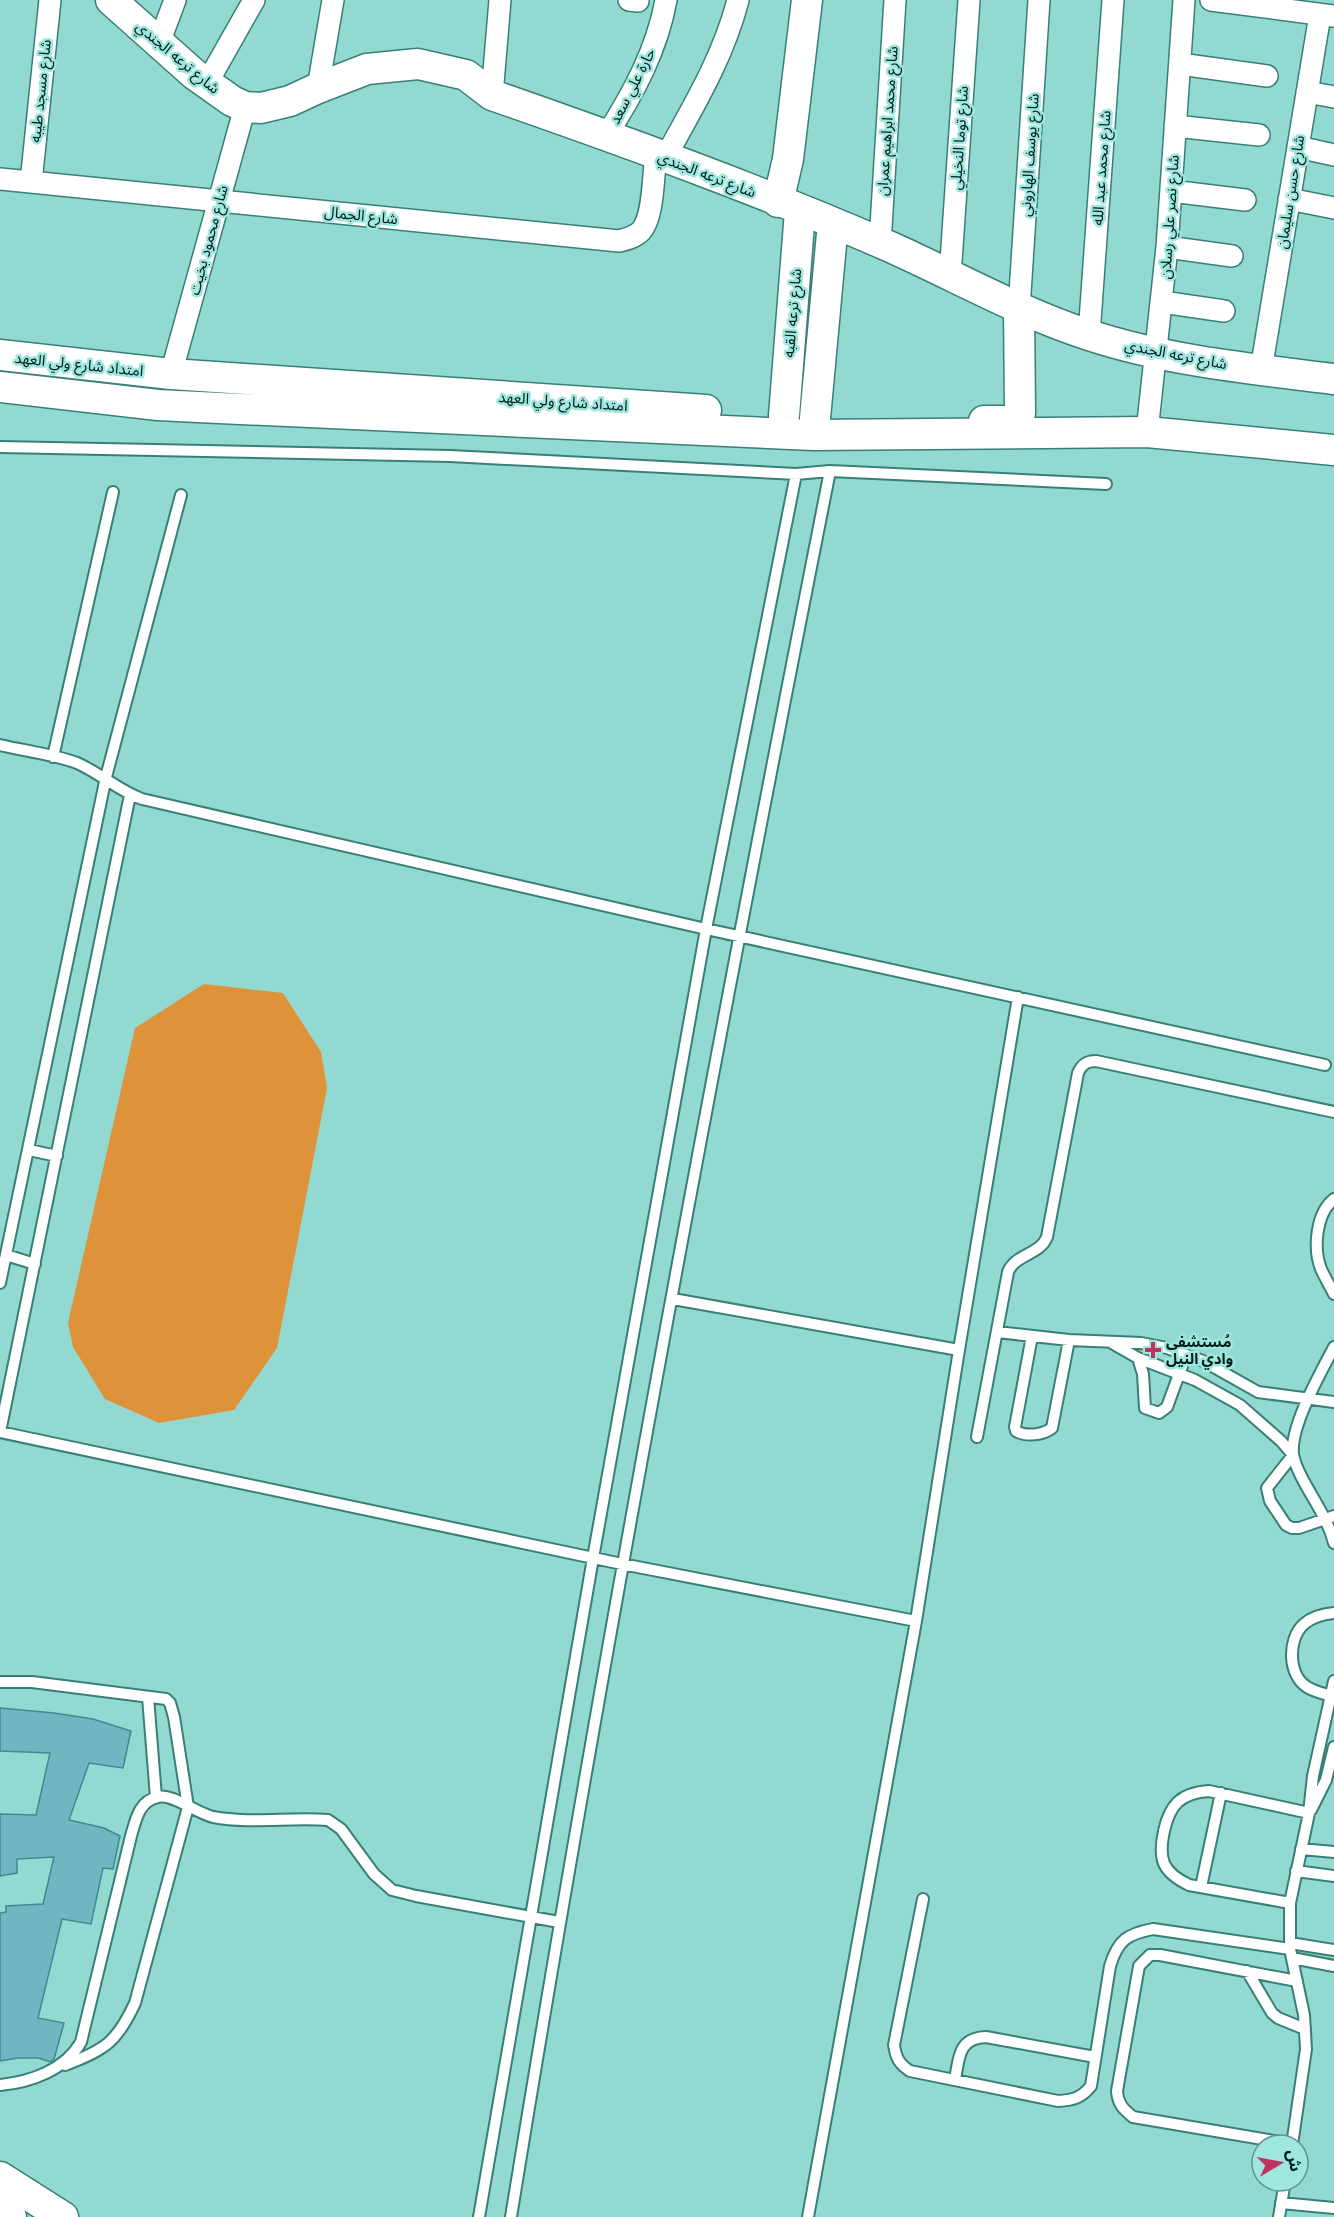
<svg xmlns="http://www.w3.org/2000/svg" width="1334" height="2217" font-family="Poppins,'Noto Sans Arabic',sans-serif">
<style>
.green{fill:#de933a}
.building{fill:#70b6c0;stroke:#428892;stroke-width:1.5}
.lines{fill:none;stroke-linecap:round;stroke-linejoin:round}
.lane-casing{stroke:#387f78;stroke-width:14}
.street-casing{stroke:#387f78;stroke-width:24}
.secondary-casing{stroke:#387f78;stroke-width:33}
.lane{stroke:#fff;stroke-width:10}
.street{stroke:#fff;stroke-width:21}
.secondary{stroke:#fff;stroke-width:30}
.poi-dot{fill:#c0325f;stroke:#9fe6de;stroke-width:2}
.labels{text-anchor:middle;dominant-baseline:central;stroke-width:5;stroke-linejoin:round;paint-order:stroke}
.street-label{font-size:15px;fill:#001c19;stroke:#9fe6de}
.poi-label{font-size:15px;font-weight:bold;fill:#001c19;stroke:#9fe6de;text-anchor:start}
</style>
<rect width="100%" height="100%" fill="#92d9d1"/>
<path class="green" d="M 204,984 L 283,993 L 321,1052 L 327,1088 L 277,1348 L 234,1410 L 159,1423 L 105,1399 L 73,1347 L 68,1323 L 135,1028 Z"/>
<path class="building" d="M 0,1708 L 54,1713 L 93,1719 L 131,1731 L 123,1768 L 89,1763 L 69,1820 L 104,1828 L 120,1836 L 113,1869 L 103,1868 L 91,1924 L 62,1919 L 38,2018 L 64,2023 L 54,2059 L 51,2062 L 38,2058 L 18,2058 L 0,2061 L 0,1913 L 6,1912 L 6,1906 L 43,1904 L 54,1857 L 17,1859 L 17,1873 L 0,1876 L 0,1814 L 36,1815 L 50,1753 L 0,1751 Z"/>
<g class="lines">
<g class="lane-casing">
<path id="lane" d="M 0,447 L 450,456 L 796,474 L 830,471 L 1106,484
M 0,745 C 25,751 53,754 77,763 C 100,773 119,791 142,799 L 706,929 L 1325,1065
M 53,757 L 113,492
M 29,1150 L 57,1156
M 1334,1199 C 1316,1213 1313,1248 1321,1269 C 1325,1278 1330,1286 1334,1294
M 6,1255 L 35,1264
M 0,1283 L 106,777 L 181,495
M 673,1299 L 959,1350
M 997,1332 L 1069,1340 L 1141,1343 L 1167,1348 L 1203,1361 L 1258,1392 L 1334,1402
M 1032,1336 L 1015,1427 L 1016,1431 C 1026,1437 1043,1435 1052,1428 L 1069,1340
M 1110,1342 L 1138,1358 L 1195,1380 L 1240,1405 L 1281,1441 L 1293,1455 L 1267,1488 L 1270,1501 L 1286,1525 L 1292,1528 L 1299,1528 L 1334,1516
M 1334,1347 C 1321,1372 1290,1426 1293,1454 C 1294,1461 1298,1470 1301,1476 C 1312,1498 1328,1519 1334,1543
M 1138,1358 L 1143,1374 L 1145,1408 L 1159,1413 L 1167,1407 L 1186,1355
M 0,1432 L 622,1564 L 916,1621
M 0,1432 L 130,795
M 977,1437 L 1008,1272 C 1015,1254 1040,1255 1047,1237 L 1078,1073 C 1082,1064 1087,1061 1096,1061 L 1334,1112
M 1334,1613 C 1323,1614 1312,1617 1304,1624 C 1287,1639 1288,1675 1307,1687 C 1315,1692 1326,1694 1334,1697
M 0,1682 L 32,1682 L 166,1699 L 170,1703 L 174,1717 L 188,1807 L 135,2003 C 117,2042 105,2050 65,2065
M 148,1697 L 156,1797
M 1311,1810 L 1326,1780 L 1334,1747
M 1301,1849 L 1334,1852
M 1296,1871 L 1334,1876
M 1201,1887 L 1221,1793
M 923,1899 L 894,2045 C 896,2058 899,2064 910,2071 L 1058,2101 C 1074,2100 1081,2098 1091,2086 L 1110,1966 C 1118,1940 1127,1934 1153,1929 L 1290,1949
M 1290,1903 L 1189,1885 C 1162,1872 1158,1859 1164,1831 C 1170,1804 1181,1793 1209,1791 L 1309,1813
M 1290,1943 L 1334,1950
M 1292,1958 L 1334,1966
M 1247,1971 L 1272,2013 L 1278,2018 L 1305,2029
M 955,2080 C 959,2058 958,2038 986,2037 L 1095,2057
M 0,2085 C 31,2082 65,2070 81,2042 L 131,1836 C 136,1819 139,1801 158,1797 C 172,1793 196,1813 213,1817 C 251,1824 290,1817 328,1820 L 341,1829 L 374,1874 L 392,1890 L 416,1896 L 559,1922
M 1292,2144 L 1133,2117 C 1123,2109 1118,2104 1117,2091 L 1139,1966 L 1150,1955 L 1160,1955 L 1297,1981
M 1292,2145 L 1306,2049 L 1304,2015 L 1290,1949 L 1290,1903 L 1309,1813 L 1313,1776 L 1334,1681
M 1281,2203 L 1334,2208
M 479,2217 L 593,1558 L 706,929 L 796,474
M 511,2217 C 606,1633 715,1052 830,471
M 808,2217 L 916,1621 L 959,1350 L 1018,997
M 1279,2217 L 1285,2181"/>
</g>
<g class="street-casing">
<path id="street" d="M 629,0 L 638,1
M 1211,0 L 1333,16
M 159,43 L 175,0
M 1180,64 L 1267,76
M 207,83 L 254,0
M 318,88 L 333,0
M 1307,92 L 1334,97
M 492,95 L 500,0
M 1175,126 L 1259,135
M 606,136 C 633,94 657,50 666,0
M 1298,147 L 1334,155
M 665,158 C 693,107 723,58 738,0
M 0,179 L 619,241 C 627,239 635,237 641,231 C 654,217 653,174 656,155
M 31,182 L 50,0
M 1171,191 L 1245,200
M 1289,199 L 1334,208
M 880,243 L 895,0
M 1167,247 L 1232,256
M 950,276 L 969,0
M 1162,302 L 1224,311
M 1019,309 L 1039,0
M 1089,335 L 1113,0
M 1261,370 L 1320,15
M 171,374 L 245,107
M 1147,432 L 1167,247 L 1184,0"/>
</g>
<g class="secondary-casing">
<path id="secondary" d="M 111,0 L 194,74 L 232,101 L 245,107 L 261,108 L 290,101 L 318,88 L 367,69 L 418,64 L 466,75 L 492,95 C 624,141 757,189 886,245 C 954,275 1018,312 1089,335 C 1168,361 1252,369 1334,379
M 778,202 L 788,159 L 807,0
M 0,355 L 171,374 L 706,410
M 0,387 L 158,405 L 198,407 L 813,435 L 1147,432 L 1334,450
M 784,416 L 800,211
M 815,418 L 833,223
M 984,421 L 1013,421 L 1020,413 L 1019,309
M 0,2177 L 63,2217
M 0,2210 L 11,2217"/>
</g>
<use href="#lane" class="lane"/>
<use href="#street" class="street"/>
<use href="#secondary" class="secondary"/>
</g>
<path class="poi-dot" d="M1150 1341h6v6h6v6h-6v6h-6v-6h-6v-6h6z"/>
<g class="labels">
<g class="street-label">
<text transform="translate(178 57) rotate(40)">شارع ترعه الجندي</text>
<text transform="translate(632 86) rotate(-63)">حارة علي سعد</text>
<text transform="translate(40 91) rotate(-84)">شارع مسجد طيبه</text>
<text transform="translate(887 121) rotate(-86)">شارع محمد ابراهيم عمران</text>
<text transform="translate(959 138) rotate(-86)">شارع توما النخيلي</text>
<text transform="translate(1029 155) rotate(-86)">شارع يوسف الهاروني</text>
<text transform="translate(1101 168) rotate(-86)">شارع محمد عبد الله</text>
<text transform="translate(707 174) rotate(21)">شارع ترعه الجندي</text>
<text transform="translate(1290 192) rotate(-81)">شارع حسن سليمان</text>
<text transform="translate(361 215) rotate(6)">شارع الجمال</text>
<text transform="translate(1169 217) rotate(-86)">شارع نصر علي رسلان</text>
<text transform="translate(208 240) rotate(-75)">شارع محمود بخيت</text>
<text transform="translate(792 313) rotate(-85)">شارع ترعه القبه</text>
<text transform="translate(1176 354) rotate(11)">شارع ترعه الجندي</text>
<text transform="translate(79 364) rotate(6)">امتداد شارع ولي العهد</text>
<text transform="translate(563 401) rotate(4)">امتداد شارع ولي العهد</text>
</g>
<g class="poi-label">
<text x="1166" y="1341">مُستشفى<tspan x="1166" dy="17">وادي النيل</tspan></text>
</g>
</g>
<g transform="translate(1280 2163) rotate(80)"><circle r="28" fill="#9fe6de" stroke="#5f958f" stroke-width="1.5"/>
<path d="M0-4.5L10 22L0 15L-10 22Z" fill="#c0325f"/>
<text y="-9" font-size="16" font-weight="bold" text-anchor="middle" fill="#001c19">ش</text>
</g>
</svg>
